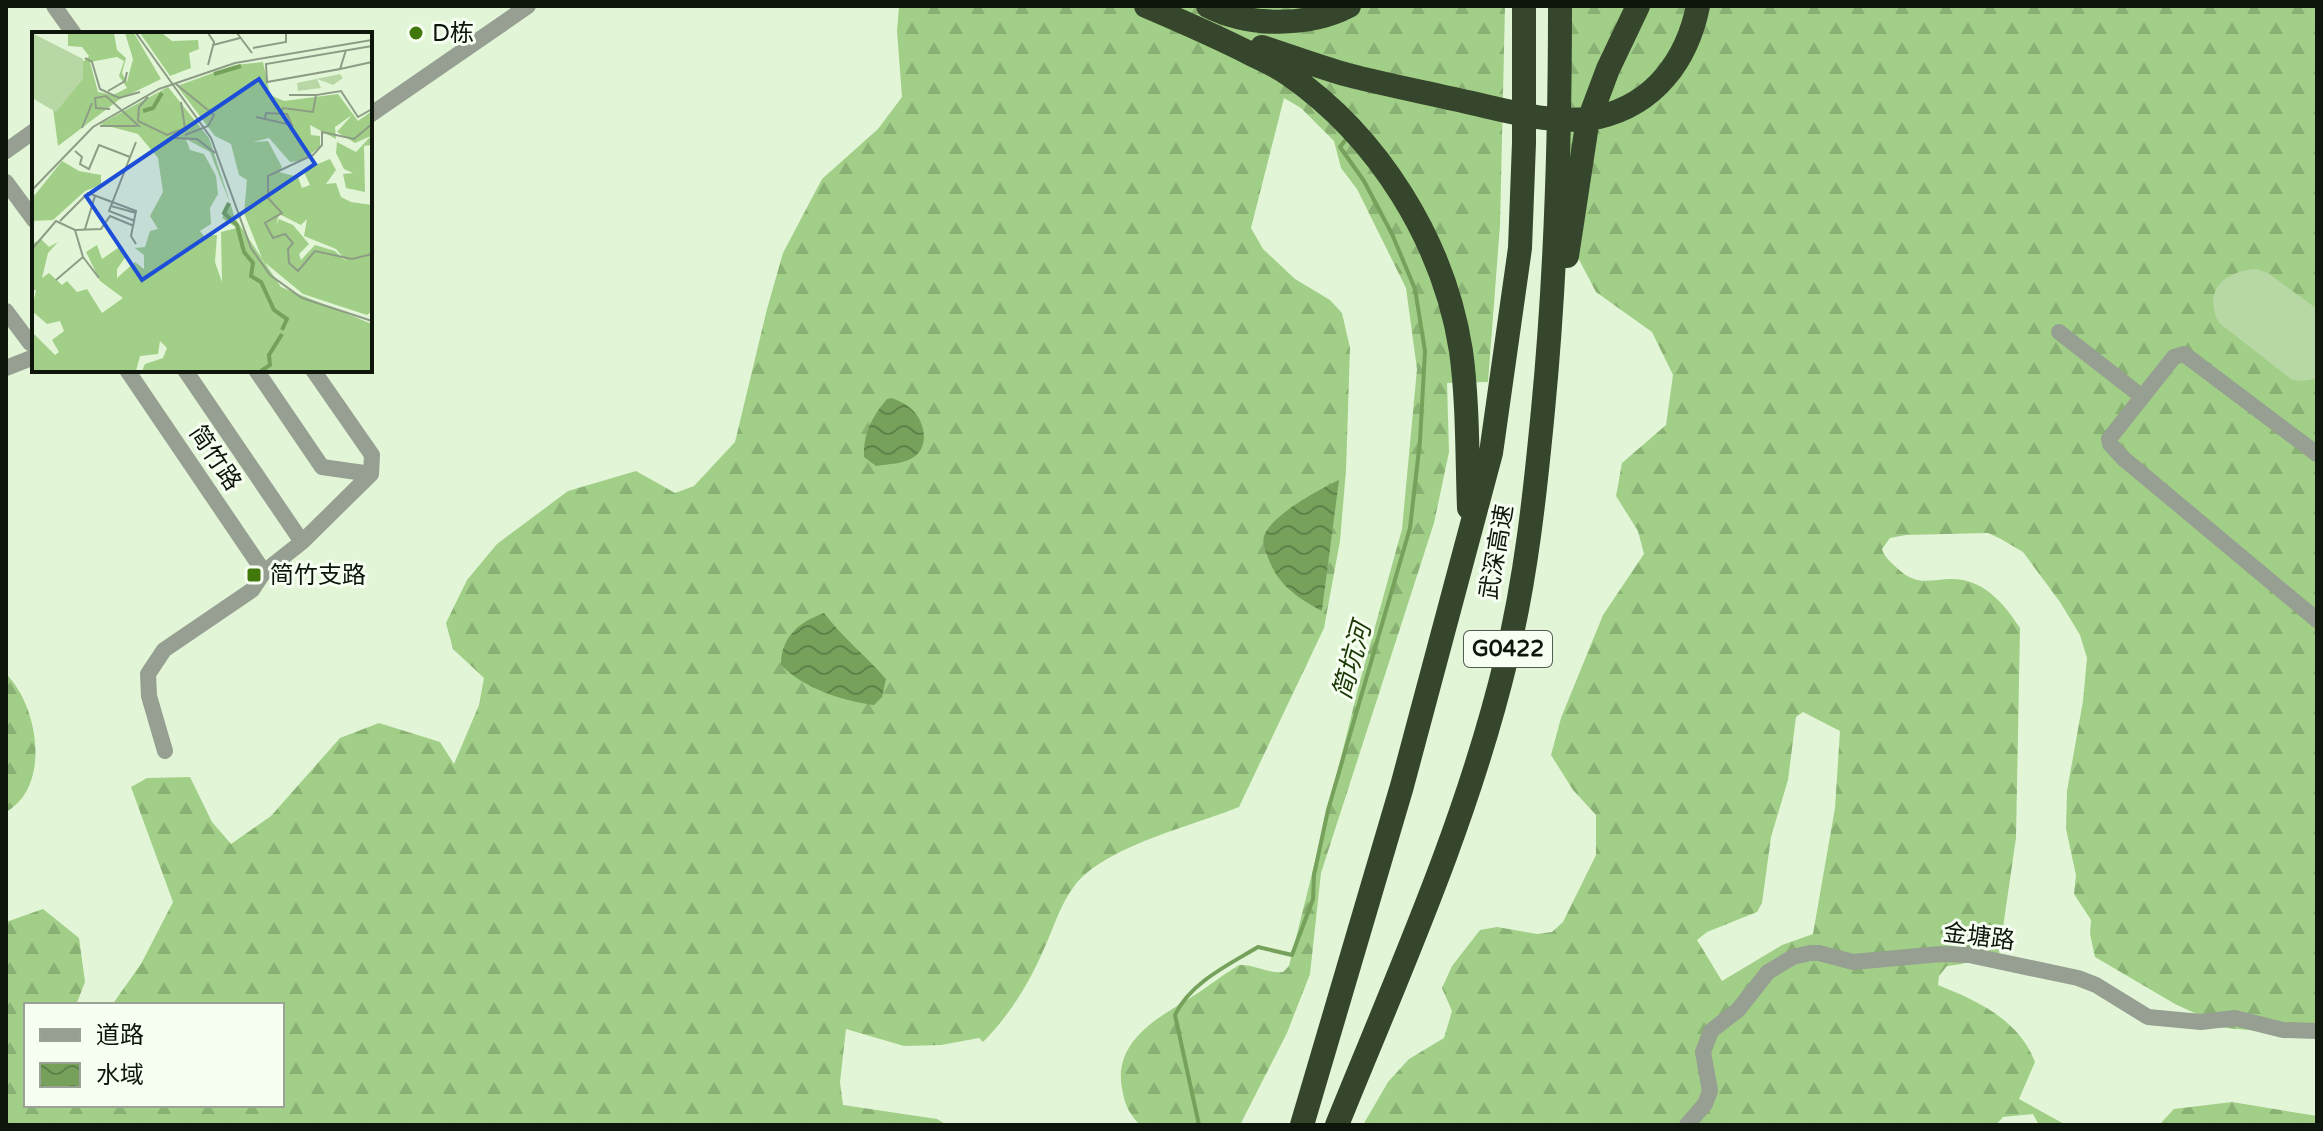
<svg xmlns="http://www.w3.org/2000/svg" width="2323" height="1131" font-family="'Varela Round','Noto Sans SC',sans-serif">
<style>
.forest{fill:url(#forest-firs);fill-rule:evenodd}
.park{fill:#b7d7a5}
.water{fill:url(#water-waves)}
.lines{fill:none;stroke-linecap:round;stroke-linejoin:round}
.stream{stroke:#75a15b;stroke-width:4}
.minor{stroke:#969f91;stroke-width:16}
.highway{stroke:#36462c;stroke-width:24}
.poi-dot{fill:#40780b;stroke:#f7fff2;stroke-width:3}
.labels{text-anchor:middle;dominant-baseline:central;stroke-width:6;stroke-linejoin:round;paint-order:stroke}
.shield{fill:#f7fff2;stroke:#545b50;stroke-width:2}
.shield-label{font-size:22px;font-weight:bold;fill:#0e150a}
.poi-label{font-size:24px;fill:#0e150a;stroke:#f7fff2;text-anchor:start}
.street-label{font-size:24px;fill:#0e150a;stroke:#f7fff2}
.water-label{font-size:26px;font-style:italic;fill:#1c3804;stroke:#f7fff2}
.inset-river{fill:none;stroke:#75a15b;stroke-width:4}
.inset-road{fill:none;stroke:#8d9c85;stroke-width:2}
.view{fill:#1d4ed8;fill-opacity:0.15;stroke:#1d4ed8;stroke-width:4}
.inset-edge{fill:none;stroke:#0e150a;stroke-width:4}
</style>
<defs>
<pattern id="forest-firs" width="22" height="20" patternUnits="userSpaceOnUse" patternTransform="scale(2)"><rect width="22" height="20" fill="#a1cf87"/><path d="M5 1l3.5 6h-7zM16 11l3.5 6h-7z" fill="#89b173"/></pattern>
<pattern id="water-waves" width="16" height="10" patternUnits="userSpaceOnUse" patternTransform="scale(2)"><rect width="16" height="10" fill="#75a15b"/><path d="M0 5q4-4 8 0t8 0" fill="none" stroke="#5e8249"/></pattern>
</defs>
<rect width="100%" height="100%" fill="#e2f6d7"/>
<path class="forest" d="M 899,6 L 1505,6 L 1500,225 L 1488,382 L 1447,383 L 1449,452 L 1434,523 L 1321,873 L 1310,974 L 1287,1033 L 1240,1125 L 1140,1125 C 1131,1116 1125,1106 1123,1093 C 1111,1045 1152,1021 1187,1000 C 1205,989 1221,976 1239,965 C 1255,964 1268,974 1283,972 L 1289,966 L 1360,681 L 1402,529 L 1417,369 L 1406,288 L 1357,189 L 1341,168 L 1334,141 L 1301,108 L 1284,98 L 1251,228 L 1263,249 L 1295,279 L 1330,300 L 1342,313 L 1350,348 L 1346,470 L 1340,541 L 1324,628 L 1239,807 C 1192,826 1106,846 1075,885 C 1060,904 1053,930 1043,951 C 1029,984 1008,1017 983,1042 L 979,1038 L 941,1045 L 904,1046 L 846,1029 L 840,1082 L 843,1105 L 937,1119 L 947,1125 L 6,1125 L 6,922 L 43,909 L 79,938 L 85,982 L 76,1005 L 26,1005 L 26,1105 L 282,1105 L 282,1005 L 112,1005 L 141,964 L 173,902 L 131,787 L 147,778 L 190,777 L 212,822 L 231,844 L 271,816 L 340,738 L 379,723 L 440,742 L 454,764 L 479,705 L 484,678 L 453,649 L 446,623 L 467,580 L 497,544 L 568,491 L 636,471 L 675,493 L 694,486 L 735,442 L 767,309 L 783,253 L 822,179 L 878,129 L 902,97 L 897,31 ZM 1338,481 L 1322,611 L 1270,526 L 1303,500 Z
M 1566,6 L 2317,6 L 2317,1036 L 2204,1026 L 2203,1017 L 2175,1004 L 2095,957 L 2090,934 L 2091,920 L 2074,894 L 2076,875 L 2066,829 L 2067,791 L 2083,701 L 2087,658 L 2080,635 L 2060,602 L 2023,552 L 2001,539 L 1988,533 L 1906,535 L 1890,538 L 1882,549 C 1884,557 1891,562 1897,568 C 1921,591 1936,575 1963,580 C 1989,585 2007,608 2020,628 L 2016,838 L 1999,955 C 1981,958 1965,965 1947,966 L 1939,976 L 1938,985 C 1978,1001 2019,1020 2035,1062 L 2019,1099 L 2066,1125 L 2039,1125 L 2033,1114 L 2003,1117 L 1996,1125 L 1363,1125 L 1388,1082 L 1409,1059 L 1444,1038 L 1452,1011 L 1442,988 L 1452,966 L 1480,930 L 1497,927 L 1537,934 L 1552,932 L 1563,922 L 1596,855 L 1596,815 L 1573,790 L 1551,755 L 1561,718 L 1603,615 L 1644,554 L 1638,531 L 1616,496 L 1622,463 L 1666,425 L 1673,375 L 1652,332 L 1596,292 L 1573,248 ZM 1803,712 L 1840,731 L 1835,808 L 1813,934 L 1782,945 L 1722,981 L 1697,940 L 1707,932 L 1757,912 L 1762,903 L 1771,837 L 1788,780 L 1796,717 Z
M 6,674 C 38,705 52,786 6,812 Z
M 2232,1102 L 2317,1116 L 2317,1125 L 2159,1125 L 2174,1109 Z"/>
<path class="park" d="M 2256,269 L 2268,273 L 2317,309 L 2317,379 L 2299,381 L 2291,379 L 2219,323 C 2202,291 2224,271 2256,269 Z"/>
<path class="water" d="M 892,398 C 898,401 905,403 909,407 C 924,418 931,445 914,457 C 904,464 888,464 876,466 L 864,457 C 863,433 872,417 887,399 Z
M 1339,480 L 1322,611 C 1296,597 1277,584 1267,555 C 1265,549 1262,542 1264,536 C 1271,515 1320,489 1339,480 Z
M 824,613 C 842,637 866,656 886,679 L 882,697 L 874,705 C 842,701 804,688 781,665 C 781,637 799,622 824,613 Z"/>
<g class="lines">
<path class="stream" d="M 1199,1125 L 1175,1015 C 1190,983 1228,965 1258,947 L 1292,955 L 1313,899 L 1314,875 L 1328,810 L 1410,528 L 1420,441 L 1425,351 L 1415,289 L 1392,234 L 1364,181 L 1340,147 L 1347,138"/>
<path class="minor" d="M 54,6 L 74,34
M 370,115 L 528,6
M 6,151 L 34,131
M 6,182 L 34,220
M 6,311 L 30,343 L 34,340
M 2059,332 L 2141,396
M 6,368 L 34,357
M 127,370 L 264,572
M 185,370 L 302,542
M 256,370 L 322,467 L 371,474
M 2317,454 L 2184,354 L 2174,357 L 2109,439 L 2110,444 L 2124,459 L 2317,620
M 165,751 L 149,696 L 148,674 L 164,650 L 252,590 L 264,572 L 302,542 L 371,474 L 372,455 L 313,370
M 1687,1125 L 1705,1104 L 1710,1091 L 1703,1052 L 1711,1031 L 1738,1010 L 1768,972 L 1793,957 L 1810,953 L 1819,953 L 1853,962 L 1941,954 L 1969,955 L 2078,978 L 2096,985 L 2148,1017 L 2201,1022 L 2235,1018 L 2283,1030 L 2317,1031"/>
<path class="highway" d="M 1146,6 C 1181,21 1216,36 1251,54 C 1263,60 1277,66 1288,74 C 1379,137 1444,242 1461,351 C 1468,402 1467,456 1469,508
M 1208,6 C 1249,27 1309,27 1349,6
M 1262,47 C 1290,56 1319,67 1348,75 C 1387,85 1428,93 1467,102 C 1508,111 1557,126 1599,117 C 1655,104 1687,60 1698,6
M 1567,256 L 1587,125 L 1608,69 L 1638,6
M 1302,1125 L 1402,786 L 1491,453 L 1520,248 L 1524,143 L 1524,6
M 1337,1125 C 1399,972 1467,822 1506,660 C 1526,578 1535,494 1543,410 C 1556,276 1560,141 1560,6"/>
</g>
<g class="poi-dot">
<circle cx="416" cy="33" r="8"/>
<rect x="246" y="567" width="16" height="16" rx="4"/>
</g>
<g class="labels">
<rect class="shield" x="1464" y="631" width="88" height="36" rx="6"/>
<g class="shield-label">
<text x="1508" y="649">G0422</text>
</g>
<g class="poi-label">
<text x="432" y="33">D栋</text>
<text x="270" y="575">简竹支路</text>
</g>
<g class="street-label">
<text transform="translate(215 458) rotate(56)">简竹路</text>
<text transform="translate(1497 552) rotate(-80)">武深高速</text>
<text transform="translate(1979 937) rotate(7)">金塘路</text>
</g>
<g class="water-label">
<text transform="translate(1352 661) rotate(-74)">简坑河</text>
</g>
</g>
<g transform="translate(32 32)">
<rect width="340" height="340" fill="#e2f6d7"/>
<path d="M 36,1 L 82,1 L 85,18 L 94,26 L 90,41 L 95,50 L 101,27 L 93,1 L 102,1 L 129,47 L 88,67 L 26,114 L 19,61 L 57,24 L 50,15 L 36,14 ZM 85,25 L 92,29 L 87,44 L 95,56 L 81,63 L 66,60 L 58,30 ZM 108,1 L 130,1 L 140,9 L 166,8 L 167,17 L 157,21 L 159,36 L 138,44 ZM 231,30 L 238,63 L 252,69 L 306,62 L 326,89 L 340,79 L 340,113 L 332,114 L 333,160 L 314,156 L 311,142 L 321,141 L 312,137 L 304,121 L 305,110 L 324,120 L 339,104 L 323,111 L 305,100 L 320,83 L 303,95 L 304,107 L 278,93 L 279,103 L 288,104 L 288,115 L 269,129 L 258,130 L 237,106 L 221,110 L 236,109 L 250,135 L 247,140 L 266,145 L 270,156 L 278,153 L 271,138 L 298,127 L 304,138 L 294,152 L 304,151 L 309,165 L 319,170 L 340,173 L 340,279 L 335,283 L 271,262 L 231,229 L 212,181 L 215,148 L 207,143 L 199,112 L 183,104 L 145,54 L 203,33 ZM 247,182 L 269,193 L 275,187 L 272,204 L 304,217 L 315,230 L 303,219 L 283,213 L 269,228 L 267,222 L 277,212 L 261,193 L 247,187 L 244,194 ZM 136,55 L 177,106 L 203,186 L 249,255 L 340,292 L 340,339 L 110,339 L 113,332 L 131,326 L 135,316 L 128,309 L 126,322 L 108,324 L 104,339 L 0,339 L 0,300 L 23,323 L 27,320 L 20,308 L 32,299 L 28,289 L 15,292 L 0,279 L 4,258 L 0,258 L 0,212 L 9,207 L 17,215 L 26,210 L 16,221 L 10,246 L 17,241 L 30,253 L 35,249 L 45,260 L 55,257 L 70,281 L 91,266 L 68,249 L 54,220 L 65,213 L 70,227 L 89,214 L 95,223 L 85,237 L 85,246 L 103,230 L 112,237 L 112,223 L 103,216 L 113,215 L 118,199 L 126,197 L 118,184 L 131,160 L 126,126 L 106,102 L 68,92 ZM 154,107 L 178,120 L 198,171 L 190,186 L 205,196 L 189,200 L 190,250 L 183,230 L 185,203 L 172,204 L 168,199 L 179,192 L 178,176 L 186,162 L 184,144 L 172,122 L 158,118 ZM 30,129 L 47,139 L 69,143 L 69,153 L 53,159 L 21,188 L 0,189 L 2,164 Z" fill="#a1cf87" fill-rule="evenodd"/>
<path d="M 0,1 L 51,27 L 51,47 L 24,80 L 0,66 Z" fill="#b7d7a5"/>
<path d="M 308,42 L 311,46 L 301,53 L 285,47 L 289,56 L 266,59 L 265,51 Z" fill="#b7d7a5"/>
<path class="inset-river" d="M 182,42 L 209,34M 111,79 L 121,76 L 130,61M 197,171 L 192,181 L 205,193 L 212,220 L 221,231 L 219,244 L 229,250 L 242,278 L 255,287 L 250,298M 229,339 L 238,333 L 237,323 L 250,302"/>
<path class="inset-road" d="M 104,1 L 179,106 L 219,216 L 238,243 L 270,266 L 340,289M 205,1 L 220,21M 181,13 L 208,6M 221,16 L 254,10 L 254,1M 314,18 L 308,37 L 235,50 L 234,32 L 340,14M 53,26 L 60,30 L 68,57 L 87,66 L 108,60M 176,33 L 182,10 L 176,1M 308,37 L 340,30M 144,52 L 182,83 L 176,94 L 153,103M 76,59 L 93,49 L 95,40M 257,63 L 284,63M 116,65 L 107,75 L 106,89 L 135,103 L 153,96 L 149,70M 78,77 L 64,76 L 63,66 L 74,64 L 108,95M 248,82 L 251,76 L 281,80 L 284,63 L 309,59 L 326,85 L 340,77M 224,85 L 260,93 L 255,82 L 234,81 L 233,86M 340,92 L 322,107 L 290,100 L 290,113 L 281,123 L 236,144 L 236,166 L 250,181 L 233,191 L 241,206 L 253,202 L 261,211 L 256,217 L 257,231 L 266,239 L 283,219 L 320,227 L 340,222M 68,94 L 105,94M 50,96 L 60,71M 143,106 L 165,107 L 183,121M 43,119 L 50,125 L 48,132 L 57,137 L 67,113 L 98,125M 0,158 L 61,95 L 127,57 L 203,31 L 340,8M 79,174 L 104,181M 28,189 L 56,161 L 104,179 L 99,204 L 104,212M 103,189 L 77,179 L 104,110M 53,197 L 63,164M 0,217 L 24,189 L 43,198 L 69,197 L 78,184 L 102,194M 51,225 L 67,246M 24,248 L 51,225 L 43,198"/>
<path class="view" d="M 227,47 L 283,132 L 110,248 L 54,164 Z"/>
<rect width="340" height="340" class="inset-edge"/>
</g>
<rect width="2323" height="1131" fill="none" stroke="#0e150a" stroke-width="16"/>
<rect x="24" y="1003" width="260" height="104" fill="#f7fff2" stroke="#9aa195" stroke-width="2"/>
<rect x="40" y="1029" width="40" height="12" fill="#969f91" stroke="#9aa195" stroke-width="2"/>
<text x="96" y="1043" font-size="24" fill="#0e150a">道路</text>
<rect x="40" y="1063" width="40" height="24" fill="url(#water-waves)" stroke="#9aa195" stroke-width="2"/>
<text x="96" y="1083" font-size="24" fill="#0e150a">水域</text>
</svg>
